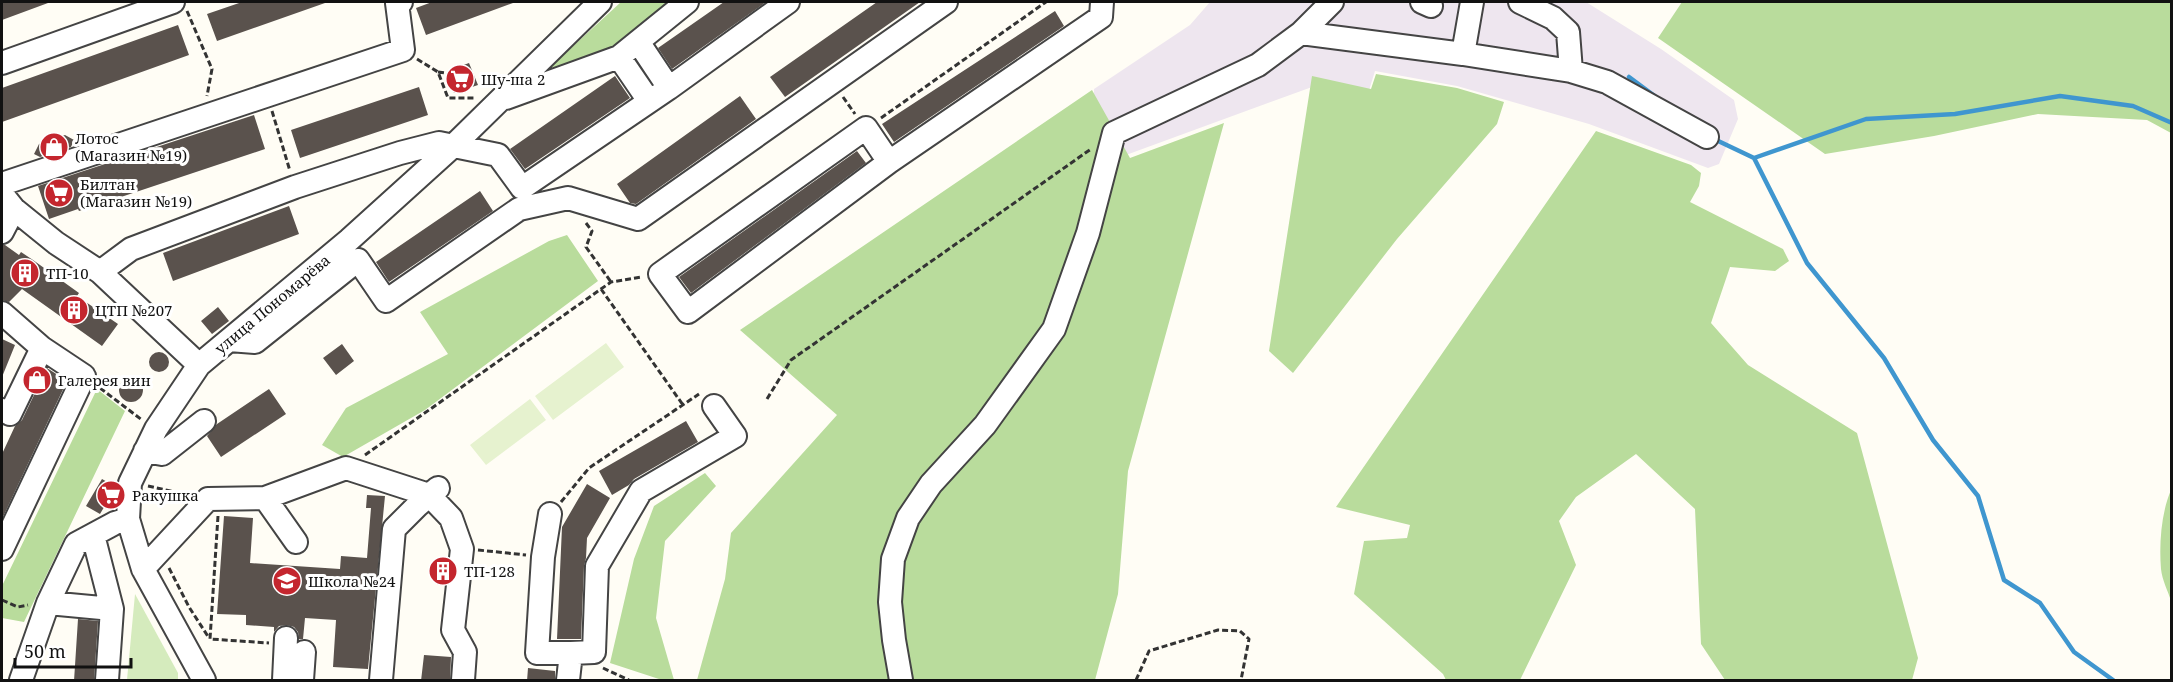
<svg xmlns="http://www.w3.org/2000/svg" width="2173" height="682" font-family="'Noto Serif',serif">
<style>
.industrial{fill:#eee6ef}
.green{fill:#d5ebbd}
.forest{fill:#b9dc9c}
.pitch{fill:#e6f2cf}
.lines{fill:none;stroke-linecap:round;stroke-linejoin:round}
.stream{stroke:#3f96cf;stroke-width:4.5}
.building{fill:#5a524d}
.minor-casing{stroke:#444;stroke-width:26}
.path{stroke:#333;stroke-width:3;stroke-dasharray:6 3;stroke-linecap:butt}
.minor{stroke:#fff;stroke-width:22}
.labels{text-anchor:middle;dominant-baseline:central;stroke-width:6;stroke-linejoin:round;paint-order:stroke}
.poi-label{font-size:15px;fill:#111;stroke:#fff;text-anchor:start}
.street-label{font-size:15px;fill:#111;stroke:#fff}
</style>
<rect width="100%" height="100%" fill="#fffdf5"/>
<path class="industrial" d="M 1210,2 L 1586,2 L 1661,49 L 1734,100 L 1738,119 L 1719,164 L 1708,168 L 1589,124 L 1457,86 L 1375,71 L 1366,100 L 1312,87 L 1126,155 L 1094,97 L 1094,89 L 1190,25 Z"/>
<path class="green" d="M 135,594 L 178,673 L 178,680 L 127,680 Z"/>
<path class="forest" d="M 621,2 L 669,2 L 616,47 L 532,84 Z
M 1682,2 L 2171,2 L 2171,133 L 2147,120 L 2038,114 L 1934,136 L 1825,154 L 1658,38 Z
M 1376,74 L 1457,88 L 1504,102 L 1497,124 L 1397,239 L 1293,373 L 1269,351 L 1312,76 L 1371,89 Z
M 1092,90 L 1130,158 L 1224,123 L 1128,471 L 1118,594 L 1095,680 L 697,680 L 725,579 L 731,533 L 837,415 L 740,330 Z
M 1596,131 L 1691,165 L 1701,173 L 1699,186 L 1690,202 L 1783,249 L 1789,261 L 1775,271 L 1730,267 L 1711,323 L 1748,365 L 1857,433 L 1918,658 L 1912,680 L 1725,680 L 1701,644 L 1695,509 L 1636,454 L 1576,497 L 1559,521 L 1576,565 L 1520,680 L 1446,680 L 1443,674 L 1354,594 L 1364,541 L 1407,538 L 1410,525 L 1336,507 Z
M 567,235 L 598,281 L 425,410 L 343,457 L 322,445 L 346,408 L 448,354 L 420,312 L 549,241 Z
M 97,389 L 125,411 L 24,622 L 2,618 L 2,586 Z
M 705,473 L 716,486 L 665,541 L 656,618 L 674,680 L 662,680 L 610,663 L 634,559 L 654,506 Z
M 2171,490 L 2172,490 L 2171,601 C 2168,591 2162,580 2161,569 C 2159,545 2161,513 2171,490 Z"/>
<path class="pitch" d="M 606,343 L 624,367 L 553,420 L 535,396 Z
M 530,399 L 546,420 L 486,465 L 470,445 Z"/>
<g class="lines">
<path class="stream" d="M 1629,77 L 1656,97
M 1714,139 L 1754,158 L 1866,119 L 1955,114 L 2060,96 L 2133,106 L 2172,123
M 1754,158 L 1807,263 L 1884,358 L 1933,440 L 1978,496 L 2004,580 L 2040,603 L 2074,652 L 2113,680"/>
</g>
<path class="building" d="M 2,2 L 48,2 L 48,3 L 2,20 Z
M 242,2 L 324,2 L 325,3 L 217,41 L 207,14 Z
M 432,2 L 513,2 L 513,3 L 426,35 L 416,8 Z
M 724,2 L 766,2 L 672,69 L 658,48 Z
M 877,2 L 920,2 L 785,97 L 770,77 Z
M 1055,11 L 1064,26 L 894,142 L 882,124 Z
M 178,25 L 189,55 L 2,122 L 2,88 Z
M 469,63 L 478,85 L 454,93 L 449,80 L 453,78 L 450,70 Z
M 615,76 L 630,98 L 525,169 L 510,149 Z
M 419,87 L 428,115 L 300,158 L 291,130 Z
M 740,96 L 756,119 L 636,204 L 630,203 L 617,184 Z
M 254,115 L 265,149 L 79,211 L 78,209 L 49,219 L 38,186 Z
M 65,135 L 74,140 L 71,147 L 40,157 L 34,154 L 39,144 Z
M 857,151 L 866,163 L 691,293 L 679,277 Z
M 480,191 L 493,211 L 389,282 L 376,262 Z
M 289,206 L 299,234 L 173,281 L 163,253 Z
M 2,245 L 5,245 L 19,255 L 21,252 L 33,260 L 79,293 L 77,296 L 118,324 L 102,346 L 22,289 L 9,302 L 2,300 Z
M 218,307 L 229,321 L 212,334 L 201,321 Z
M 2,339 L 15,345 L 2,377 Z
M 342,344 L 354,361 L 336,375 L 323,358 Z
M149 362a10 10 0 1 1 20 0a10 10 0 1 1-20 0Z
M 47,368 L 67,381 L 2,519 L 2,454 L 15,426 L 22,420 Z
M119 390a12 12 0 1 1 24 0a12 12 0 1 1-24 0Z
M 269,389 L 286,414 L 221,457 L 207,436 L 217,424 Z
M 686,421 L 698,442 L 634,479 L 629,485 L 612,495 L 599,471 Z
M 102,479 L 116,487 L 100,514 L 86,506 Z
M 587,484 L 610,498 L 587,538 L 586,558 L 584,566 L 581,639 L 557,639 L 562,527 Z
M 367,495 L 385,496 L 368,669 L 333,667 L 336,620 L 305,618 L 303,639 L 299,639 L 298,632 L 294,627 L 287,625 L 279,626 L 274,632 L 274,627 L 246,625 L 246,615 L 217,614 L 224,516 L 253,518 L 250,563 L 340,569 L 341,556 L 367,558 L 371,508 L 366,508 Z
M 431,564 L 447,566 L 445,577 L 430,576 Z
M 78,619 L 98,621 L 94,681 L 74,681 Z
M 424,655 L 451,657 L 450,681 L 421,681 Z
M 528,668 L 555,671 L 555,681 L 527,681 Z"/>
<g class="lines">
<g class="minor-casing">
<path id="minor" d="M 1422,2 L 1431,6
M 1520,2 L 1553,18 L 1568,32 L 1571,71
M 1301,33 L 1332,2
M 639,43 L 669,88
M 1463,54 L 1571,71 L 1607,82 L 1707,137
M 619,57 L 649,101
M 2,63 L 173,2
M 506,98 L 619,57 L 687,2
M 889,162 L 866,128 L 660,274 L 688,312 L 889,162 L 1101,17 L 1102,2
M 2,184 L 403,50 L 397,3 L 401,2
M 2,194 L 14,209 L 56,243 L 100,272 L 199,365
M 2,232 L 14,209
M 100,272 L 131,249 L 295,187 L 400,153 L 439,143 L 498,155 L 522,188 L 669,88 L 788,2
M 2,313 L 42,348 L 10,414 L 2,410
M 229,340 L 255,342 L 358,260 L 386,301 L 519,209 L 568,198 L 638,219 L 946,2
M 145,451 L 162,454 L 204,421
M 265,498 L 296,542
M 550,514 L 543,557 L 537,653 L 571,653
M 93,535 L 112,609
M 2,549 L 84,376 L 42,348
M 143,569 L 208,499 L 265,498 L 346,468 L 429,495 L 451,518 L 462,549 L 453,630 L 465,652 L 463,680
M 48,603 L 112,609 L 107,680
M 21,680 L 48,603 L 76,544 L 115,523 L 128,519
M 204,680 L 143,569 L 128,519 L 130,483 L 156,429 L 199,365 L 349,240 L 453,146 L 600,2
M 284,680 L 286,638
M 302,680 L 304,652
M 381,680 L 394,529 L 418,505 L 438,488
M 568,680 L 571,653 L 594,652 L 597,566 L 641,491 L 735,436 L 714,406
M 901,680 L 894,640 L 890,602 L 893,559 L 908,518 L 931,484 L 985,425 L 1054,329 L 1088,233 L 1114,133 L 1258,65 L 1301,33 L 1463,54 L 1472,2"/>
</g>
<path class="path" d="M 187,11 L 212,69 L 207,96
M 417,59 L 438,72 L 448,98 L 475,98
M 438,72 L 452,74
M 843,97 L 855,114
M 272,111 L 290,171
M 881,118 L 1046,2
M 586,223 L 592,231 L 586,247 L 611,282
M 601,289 L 683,405
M 100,388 L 142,420
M 767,399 L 791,360 L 1091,149
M 365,455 L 611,282 L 642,277
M 148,486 L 189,495
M 561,502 L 589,468 L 699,394
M 218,516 L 210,639 L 269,643
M 478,550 L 526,555
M 169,568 L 189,607 L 209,638
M 2,600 L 18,607 L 28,605
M 603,668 L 629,680
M 1136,680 L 1149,651 L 1218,630 L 1240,631 L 1249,639 L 1241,680"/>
<use href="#minor" class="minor"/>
</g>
<defs>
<g id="supermarket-disc" transform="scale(1.5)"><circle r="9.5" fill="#c4262e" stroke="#fff"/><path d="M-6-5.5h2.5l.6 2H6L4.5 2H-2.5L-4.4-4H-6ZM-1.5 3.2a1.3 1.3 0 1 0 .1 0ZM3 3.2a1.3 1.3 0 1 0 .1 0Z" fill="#fff"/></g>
<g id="shop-disc" transform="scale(1.5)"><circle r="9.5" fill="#c4262e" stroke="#fff"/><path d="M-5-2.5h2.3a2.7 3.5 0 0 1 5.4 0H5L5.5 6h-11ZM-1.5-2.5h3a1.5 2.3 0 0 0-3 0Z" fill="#fff"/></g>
<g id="building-disc" transform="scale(1.5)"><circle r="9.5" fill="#c4262e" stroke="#fff"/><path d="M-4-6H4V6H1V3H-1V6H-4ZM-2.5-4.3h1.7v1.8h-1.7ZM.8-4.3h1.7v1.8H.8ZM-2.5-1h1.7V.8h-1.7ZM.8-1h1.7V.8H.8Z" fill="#fff"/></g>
<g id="school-disc" transform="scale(1.5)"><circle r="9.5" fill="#c4262e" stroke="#fff"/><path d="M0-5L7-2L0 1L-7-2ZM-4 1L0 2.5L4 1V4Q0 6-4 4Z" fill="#fff"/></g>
</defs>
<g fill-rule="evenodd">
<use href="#supermarket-disc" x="460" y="79"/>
<use href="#shop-disc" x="54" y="147"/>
<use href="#supermarket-disc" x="59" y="193"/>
<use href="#building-disc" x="25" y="273"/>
<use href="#building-disc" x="74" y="310"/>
<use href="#shop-disc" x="37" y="380"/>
<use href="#supermarket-disc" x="111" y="495"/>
<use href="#building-disc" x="443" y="571"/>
<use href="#school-disc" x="287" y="581"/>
</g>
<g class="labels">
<g class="poi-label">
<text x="481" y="79">Шу-ша 2</text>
<text x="75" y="138">Лотос<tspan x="75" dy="17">(Магазин №19)</tspan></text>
<text x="80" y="184">Билтан<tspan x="80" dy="17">(Магазин №19)</tspan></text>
<text x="46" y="273">ТП-10</text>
<text x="95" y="310">ЦТП №207</text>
<text x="58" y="380">Галерея вин</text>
<text x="132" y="495">Ракушка</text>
<text x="464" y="571">ТП-128</text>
<text x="308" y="581">Школа №24</text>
</g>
<g class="street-label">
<text transform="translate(272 304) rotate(-40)">улица Пономарёва</text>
</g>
</g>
<rect width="2173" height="682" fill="none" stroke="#111111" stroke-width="6"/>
<path d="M15 658v9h116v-9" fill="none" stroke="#111111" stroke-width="3"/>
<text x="24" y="658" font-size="18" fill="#111111" stroke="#ffffff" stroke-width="4.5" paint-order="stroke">50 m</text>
</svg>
